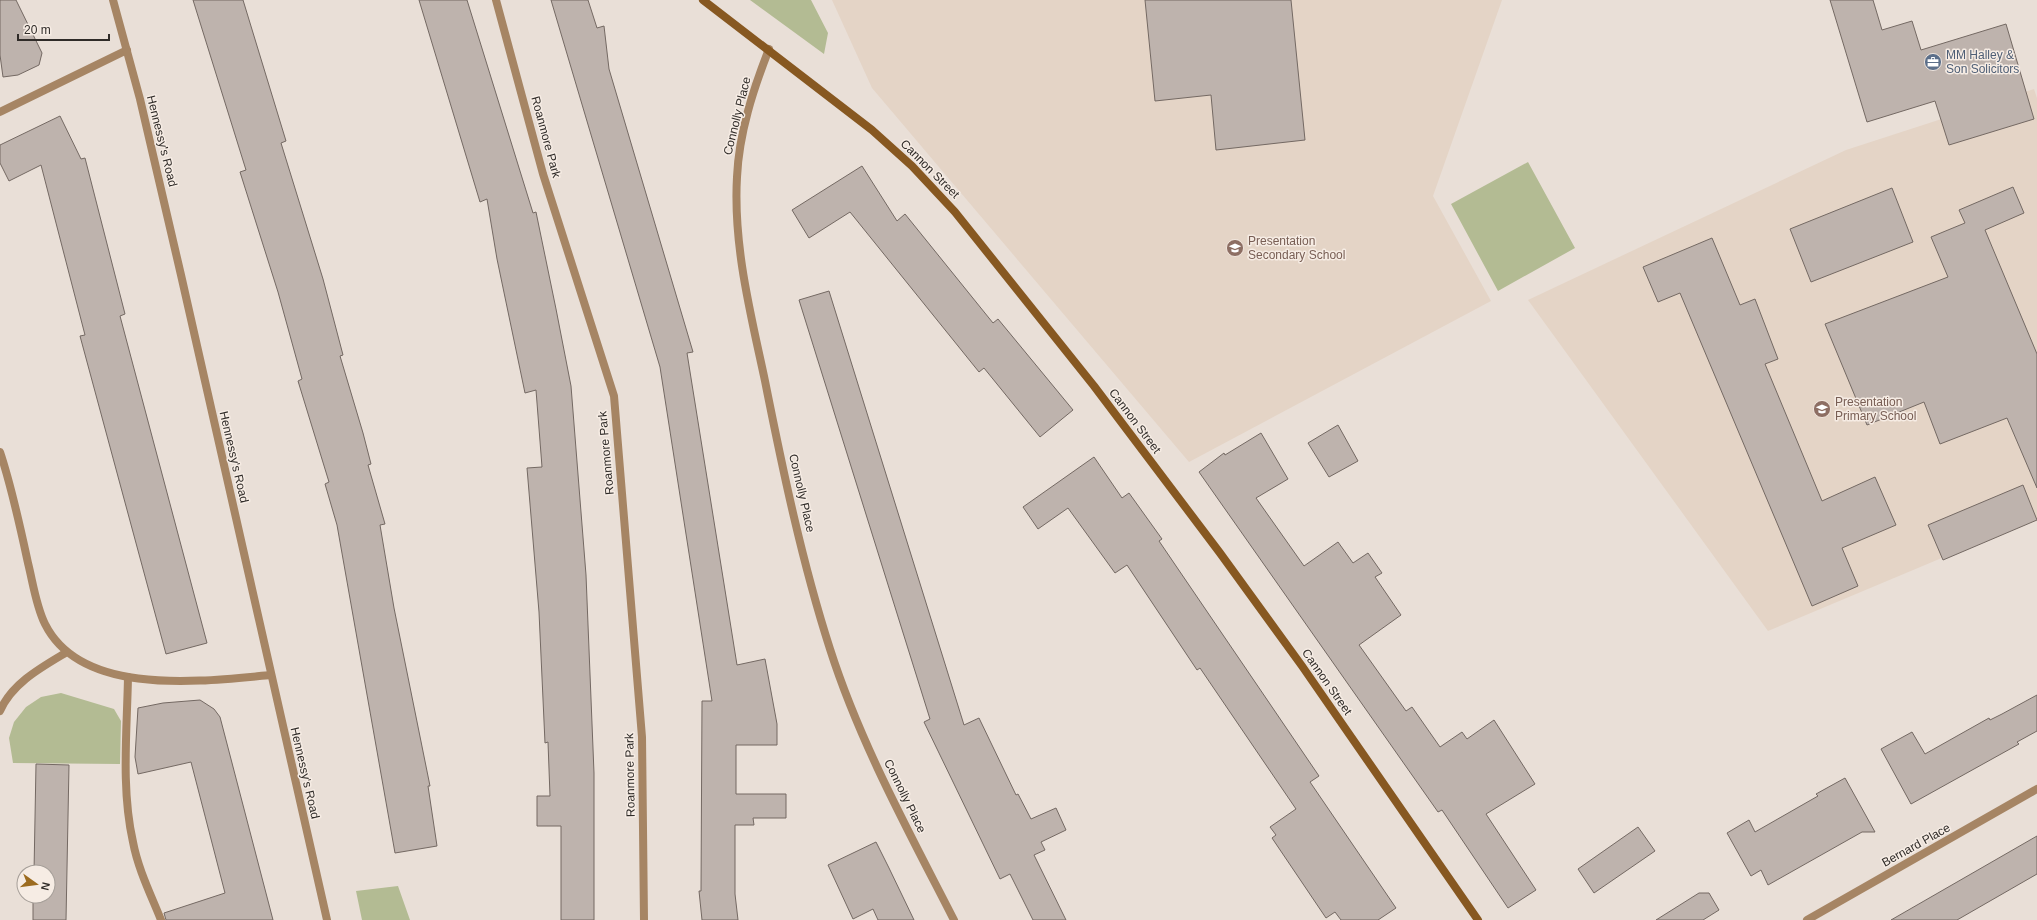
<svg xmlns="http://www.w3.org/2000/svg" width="2037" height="920" font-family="Helvetica,sans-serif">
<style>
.built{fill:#e4d4c6}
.green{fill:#b3bb93}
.building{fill:#beb3ad;stroke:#746963}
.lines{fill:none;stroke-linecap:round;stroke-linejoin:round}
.service{stroke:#a68564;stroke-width:8}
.minor{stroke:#a68564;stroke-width:8}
.tertiary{stroke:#a68564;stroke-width:8}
.secondary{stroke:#875821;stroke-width:8}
.labels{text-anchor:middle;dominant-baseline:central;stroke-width:3;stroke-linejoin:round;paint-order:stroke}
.service-label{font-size:12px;fill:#4e5e75;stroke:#f6ece4;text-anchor:start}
.street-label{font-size:12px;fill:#2f2b28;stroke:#f6ece4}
.education-label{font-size:12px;fill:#785e54;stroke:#f6ece4;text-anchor:start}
</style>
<rect width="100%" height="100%" fill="#e9dfd7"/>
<path class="built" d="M 832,0 L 1502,0 L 1433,196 L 1491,301 L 1189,462 L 872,88 Z
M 2034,89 L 2037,98 L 2037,518 L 1768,631 L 1528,300 L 1846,150 Z"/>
<path class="green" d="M 750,0 L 811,0 L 828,33 L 824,54 Z
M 1528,162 L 1575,248 L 1498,291 L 1451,204 Z
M 61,693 L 114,709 L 121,721 L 120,764 L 13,763 L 9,738 L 14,722 L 26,707 L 41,697 Z
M 398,886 L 410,920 L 362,920 L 356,891 Z"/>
<path class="building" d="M 0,0 L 16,0 L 42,53 L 39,65 L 18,75 L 3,77 L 0,55 Z
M 193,0 L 243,0 L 286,141 L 281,143 L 323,279 L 343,355 L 340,356 L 363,433 L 371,464 L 368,465 L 385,524 L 380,525 L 394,608 L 430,786 L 428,786 L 437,846 L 395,853 L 337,525 L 325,484 L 329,482 L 298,381 L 302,379 L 278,292 L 240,172 L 246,170 Z
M 419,0 L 467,0 L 533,213 L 536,212 L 556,309 L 571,386 L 586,575 L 594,773 L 594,920 L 561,920 L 561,826 L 537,826 L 537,796 L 550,796 L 548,742 L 545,743 L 539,612 L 527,468 L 542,467 L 536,390 L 525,393 L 497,259 L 487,199 L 480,202 Z
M 551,0 L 588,0 L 597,28 L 604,26 L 609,69 L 693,352 L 687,353 L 737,665 L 765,659 L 777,724 L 777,745 L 736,745 L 736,794 L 786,794 L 786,818 L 753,818 L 754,825 L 735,825 L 735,894 L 738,920 L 702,920 L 699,891 L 701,891 L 702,701 L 712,701 L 660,367 Z
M 1145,0 L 1291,0 L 1305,140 L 1216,150 L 1211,95 L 1155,101 Z
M 1830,0 L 1873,0 L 1882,30 L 1912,21 L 1921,50 L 2006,24 L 2034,119 L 1949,145 L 1935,101 L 1867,122 Z
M 60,116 L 81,159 L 85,158 L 125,314 L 120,316 L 207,643 L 166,654 L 80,336 L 85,335 L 41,165 L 9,181 L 0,163 L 0,145 Z
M 862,166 L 897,221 L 905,214 L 993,323 L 998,319 L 1073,410 L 1040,437 L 984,368 L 979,372 L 850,212 L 809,238 L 792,210 Z
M 2013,187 L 2024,213 L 1985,230 L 2037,354 L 2037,488 L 2007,418 L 1940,444 L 1924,402 L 1867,425 L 1825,324 L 1948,277 L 1931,237 L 1965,223 L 1959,210 Z
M 1892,188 L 1913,242 L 1811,282 L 1790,229 Z
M 1712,238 L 1740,305 L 1755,299 L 1778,359 L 1765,364 L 1822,501 L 1875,477 L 1896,525 L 1842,548 L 1858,586 L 1812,606 L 1680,293 L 1658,302 L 1643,267 Z
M 829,291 L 964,725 L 979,718 L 1016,795 L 1018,794 L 1031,819 L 1056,808 L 1066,830 L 1041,842 L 1045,850 L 1034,855 L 1066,920 L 1033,920 L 1010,874 L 1000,879 L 924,722 L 930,719 L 799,300 Z
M 1338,425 L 1358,461 L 1329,477 L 1308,443 Z
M 1261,433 L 1288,479 L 1256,498 L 1304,566 L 1338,542 L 1353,563 L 1368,553 L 1382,573 L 1375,577 L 1401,615 L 1359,645 L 1406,711 L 1412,707 L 1440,747 L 1462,732 L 1467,739 L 1494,720 L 1535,784 L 1486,814 L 1536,890 L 1508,908 L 1442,810 L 1438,812 L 1199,472 L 1224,453 L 1225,455 Z
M 1094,457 L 1122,498 L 1129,493 L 1162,539 L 1159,541 L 1319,776 L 1310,782 L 1396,908 L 1378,920 L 1341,920 L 1335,912 L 1326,918 L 1272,838 L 1276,835 L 1270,827 L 1296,809 L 1200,668 L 1197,670 L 1127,565 L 1115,573 L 1068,508 L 1038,529 L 1023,507 Z
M 2023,485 L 2037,520 L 1943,560 L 1928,525 Z
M 2037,695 L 2037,731 L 2017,742 L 2019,744 L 1911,804 L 1881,749 L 1912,732 L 1925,754 L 1989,718 L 1990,720 L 2002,714 Z
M 200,700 L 214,709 L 220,717 L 273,920 L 166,920 L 164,913 L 225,893 L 191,762 L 138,774 L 135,757 L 138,708 L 163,703 Z
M 36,764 L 69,765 L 66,920 L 33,920 L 33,896 L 48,896 L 48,872 L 34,872 Z
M 1845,778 L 1875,832 L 1862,832 L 1768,885 L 1761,870 L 1751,876 L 1727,833 L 1749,820 L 1755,832 L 1818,796 L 1816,794 Z
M 1638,827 L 1655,851 L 1594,893 L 1578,869 Z
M 2037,836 L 2037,874 L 1957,920 L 1891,920 Z
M 876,842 L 889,868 L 914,920 L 878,920 L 873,909 L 853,919 L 828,865 Z
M 1699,893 L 1709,893 L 1719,910 L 1703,920 L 1656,920 Z"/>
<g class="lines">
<path class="service" d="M 128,677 C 127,731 121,789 133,842 C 138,869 151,895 161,920"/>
<path class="minor" d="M 496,0 L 543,174 L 614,396 L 642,737 L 644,920
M 769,49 C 753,90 739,133 737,177 C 733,246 751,315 765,381 C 783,471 802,562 830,649 C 860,743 909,832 954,920
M 0,112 L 127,50
M 0,452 C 12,488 20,526 28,563 C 33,583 36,606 45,624 C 82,698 204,681 271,675
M 0,711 C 12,683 42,667 67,652"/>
<path class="tertiary" d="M 113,0 L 140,99 L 181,275 L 327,920
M 1807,920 L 2037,789"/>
<path class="secondary" d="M 703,0 L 872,130 L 912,166 L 955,212 L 1094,386 L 1220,553 L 1302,666 L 1478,920"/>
</g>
<defs>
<g id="office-disc" transform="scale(0.9)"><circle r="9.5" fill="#5c6f8a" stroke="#f6ece4"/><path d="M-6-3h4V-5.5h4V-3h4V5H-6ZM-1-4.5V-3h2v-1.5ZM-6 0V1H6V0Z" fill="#fff"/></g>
<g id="school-disc" transform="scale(0.9)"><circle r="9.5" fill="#8d6e63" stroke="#f6ece4"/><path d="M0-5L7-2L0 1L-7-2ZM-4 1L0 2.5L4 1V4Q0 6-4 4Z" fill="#fff"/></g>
</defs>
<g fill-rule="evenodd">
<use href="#office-disc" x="1933" y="62"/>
<use href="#school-disc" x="1235" y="248"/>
<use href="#school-disc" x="1822" y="409"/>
</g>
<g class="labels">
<g class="service-label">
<text x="1946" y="55">MM Halley &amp;<tspan x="1946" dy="14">Son Solicitors</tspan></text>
</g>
<g class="street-label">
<text transform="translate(737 116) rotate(-76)">Connolly Place</text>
<text transform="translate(546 137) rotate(75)">Roanmore Park</text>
<text transform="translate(162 141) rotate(76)">Hennessy's Road</text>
<text transform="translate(930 169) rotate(45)">Cannon Street</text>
<text transform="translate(1135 421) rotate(53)">Cannon Street</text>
<text transform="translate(606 453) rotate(-95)">Roanmore Park</text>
<text transform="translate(234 457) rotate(77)">Hennessy's Road</text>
<text transform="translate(802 493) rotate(77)">Connolly Place</text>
<text transform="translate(1327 682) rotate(55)">Cannon Street</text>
<text transform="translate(305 773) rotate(77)">Hennessy's Road</text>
<text transform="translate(630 775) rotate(-91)">Roanmore Park</text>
<text transform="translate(905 796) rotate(64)">Connolly Place</text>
<text transform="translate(1916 845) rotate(-29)">Bernard Place</text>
</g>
<g class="education-label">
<text x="1248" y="241">Presentation<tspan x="1248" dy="14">Secondary School</tspan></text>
<text x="1835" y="402">Presentation<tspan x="1835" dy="14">Primary School</tspan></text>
</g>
</g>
<g transform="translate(36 884) rotate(104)"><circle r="19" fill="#f6ece4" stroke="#a69f99"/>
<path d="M0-3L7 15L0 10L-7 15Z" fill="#9c6b1f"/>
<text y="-6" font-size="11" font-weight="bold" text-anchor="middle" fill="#2f2b28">N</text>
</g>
<path d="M18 34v6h91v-6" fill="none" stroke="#2f2b28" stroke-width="2"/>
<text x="24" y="34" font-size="12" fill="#2f2b28" stroke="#f6ece4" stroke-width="3" paint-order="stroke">20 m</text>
</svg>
